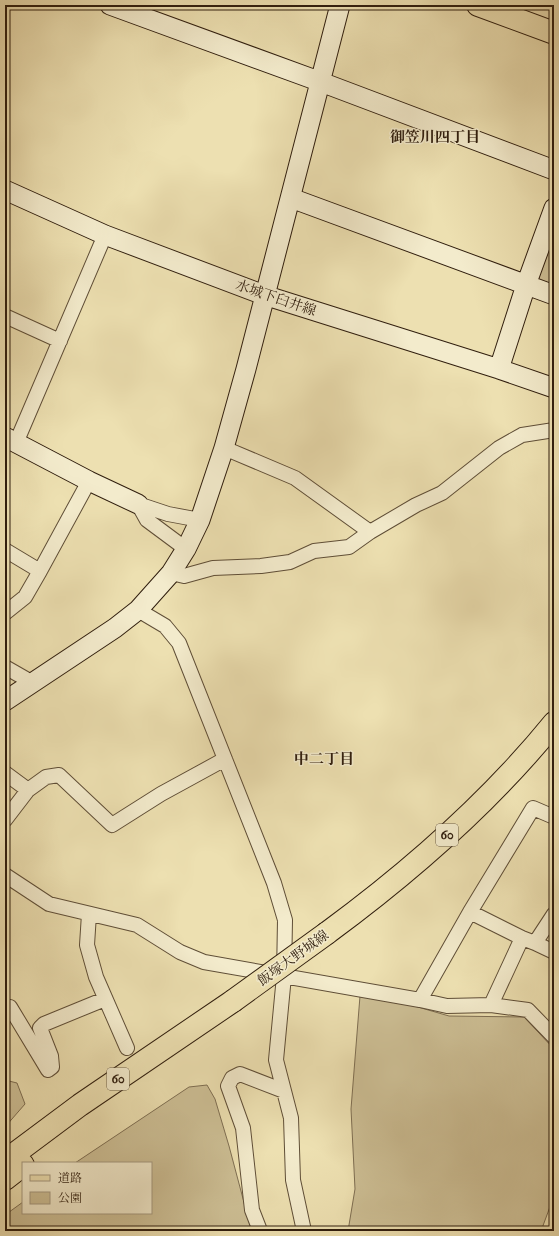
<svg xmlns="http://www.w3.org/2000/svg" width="559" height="1236" font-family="'IM FELL Double Pica','Noto Serif JP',serif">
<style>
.green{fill:#cdbf95;stroke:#7e6e52}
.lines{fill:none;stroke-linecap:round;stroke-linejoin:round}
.street-casing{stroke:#5f4e37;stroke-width:16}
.secondary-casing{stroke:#301e0e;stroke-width:21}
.primary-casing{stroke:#301e0e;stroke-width:24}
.highway-casing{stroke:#301e0e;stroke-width:24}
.street{stroke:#f3ebcc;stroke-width:14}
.secondary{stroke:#f3ebcc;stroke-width:19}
.primary{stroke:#ede0b1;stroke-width:22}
.highway{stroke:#ede0b1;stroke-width:22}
.primary-bridge-casing{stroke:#301e0e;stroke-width:24;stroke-linecap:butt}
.primary-bridge{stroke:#ede0b1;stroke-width:22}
.labels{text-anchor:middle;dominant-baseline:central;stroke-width:3;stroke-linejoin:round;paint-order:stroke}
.shield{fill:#f3ebcc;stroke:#6a5c47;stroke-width:1}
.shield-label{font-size:13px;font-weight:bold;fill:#301e0e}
.street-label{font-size:14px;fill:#301e0e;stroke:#f3ebcc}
.neighbourhood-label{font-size:15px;font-weight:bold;fill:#301e0e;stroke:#f3ebcc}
</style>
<rect width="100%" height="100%" fill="#ede0b1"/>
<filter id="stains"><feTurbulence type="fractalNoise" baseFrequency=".005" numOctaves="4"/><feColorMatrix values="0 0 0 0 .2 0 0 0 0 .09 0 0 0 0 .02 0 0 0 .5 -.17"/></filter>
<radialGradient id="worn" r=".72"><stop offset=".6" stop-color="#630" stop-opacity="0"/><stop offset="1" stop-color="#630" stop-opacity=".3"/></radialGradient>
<path class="green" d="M 554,227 L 554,287 L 541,283 L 536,274 Z
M 360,996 L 411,1005 L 449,1016 L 524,1017 L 554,1049 L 554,1196 L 541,1231 L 348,1231 L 355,1189 L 351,1109 Z
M 5,1080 L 17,1083 L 25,1104 L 5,1127 Z
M 207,1085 L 215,1099 L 229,1146 L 250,1225 L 254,1231 L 5,1231 L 5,1215 L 23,1202 L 23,1213 L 151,1213 L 151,1163 L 75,1163 L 189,1087 Z"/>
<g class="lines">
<g class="street-casing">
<path id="street" d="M 5,316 L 60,341
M 16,443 L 105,235
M 224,448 L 295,478 L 370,532
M 138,504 L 147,520 L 186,549
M 138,504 L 168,514 L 200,520
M 5,550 L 40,571
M 171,573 L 184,576 L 213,568 L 261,566 L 290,562 L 314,551 L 349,547 L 370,532 L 416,505 L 442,493 L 499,448 L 522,435 L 554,430
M 138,610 L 165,626 L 179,643 L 274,883 L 285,920 L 284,976 L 276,1060 L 291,1118 L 293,1180 L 304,1231
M 5,613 L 25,597 L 40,571 L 89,481
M 5,667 L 33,683
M 5,773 L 28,790
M 5,820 L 28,790 L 46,777 L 59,775 L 112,825 L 161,794 L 225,759
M 5,875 L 49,904 L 137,925 L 180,952 L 204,962 L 420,1000 L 447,1006 L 491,1005 L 528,1010 L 554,1037
M 470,912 L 522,938 L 535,943
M 89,914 L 87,945 L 96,977 L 127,1048
M 554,914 L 535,943 L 554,952
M 420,1000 L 470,912 L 533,808 L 554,817
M 491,1005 L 522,938
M 5,1009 L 10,1007 L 48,1070 L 52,1067 L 51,1056 L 40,1028 L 44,1024 L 105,999
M 259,1228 L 252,1210 L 243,1128 L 228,1086 L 232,1078 L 240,1074 L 284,1091"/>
</g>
<g class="secondary-casing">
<path id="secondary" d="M 110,5 L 321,82 L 554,170
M 5,190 L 105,235 L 264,295 L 499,369 L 554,388
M 291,198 L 554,295
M 499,369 L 526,285 L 554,208
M 5,437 L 89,481 L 138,504
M 5,701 L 115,628 L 138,610 L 171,573 L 186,549 L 200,520 L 224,448 L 246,369 L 340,5"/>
</g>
<g class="primary-casing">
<path id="primary" d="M 327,933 C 410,872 489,803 554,723
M 5,1161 L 80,1105 L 233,1001
M 5,1179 L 23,1165"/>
</g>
<g class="highway-casing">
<path id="highway" d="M 478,5 L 554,33"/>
</g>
<use href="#street" class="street"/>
<use href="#secondary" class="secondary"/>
<use href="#primary" class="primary"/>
<use href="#highway" class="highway"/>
<g class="primary-bridge-casing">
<path id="primary-bridge" d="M 233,1001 L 327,933"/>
</g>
<use href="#primary-bridge" class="primary-bridge"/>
</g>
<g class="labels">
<g class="shield">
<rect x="436" y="824" width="22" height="22" rx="3"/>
<rect x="107" y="1068" width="22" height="22" rx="3"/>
</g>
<g class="shield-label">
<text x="447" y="835">60</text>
<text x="118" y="1079">60</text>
</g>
<g class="street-label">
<text transform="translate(276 298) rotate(19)">水城下臼井線</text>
<text transform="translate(293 958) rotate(-36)">飯塚大野城線</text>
</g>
<g class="neighbourhood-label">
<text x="435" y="137">御笠川四丁目</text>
<text x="324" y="759">中二丁目</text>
</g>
</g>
<rect width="559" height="1236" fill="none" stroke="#ede0b1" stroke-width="20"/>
<rect x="6" y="6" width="547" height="1224" fill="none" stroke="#301e0e" stroke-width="2"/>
<rect x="10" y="10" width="539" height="1216" fill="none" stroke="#301e0e"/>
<rect x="22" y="1162" width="130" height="52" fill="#f3ebcc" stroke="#a59980"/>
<rect x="30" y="1175" width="20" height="6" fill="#ede0b1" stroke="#a59980"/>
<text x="58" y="1182" font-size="12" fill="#301e0e">道路</text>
<rect x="30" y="1192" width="20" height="12" fill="#cdbf95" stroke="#a59980"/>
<text x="58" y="1202" font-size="12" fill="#301e0e">公園</text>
<rect width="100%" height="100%" filter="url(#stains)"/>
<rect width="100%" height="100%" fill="url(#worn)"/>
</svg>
